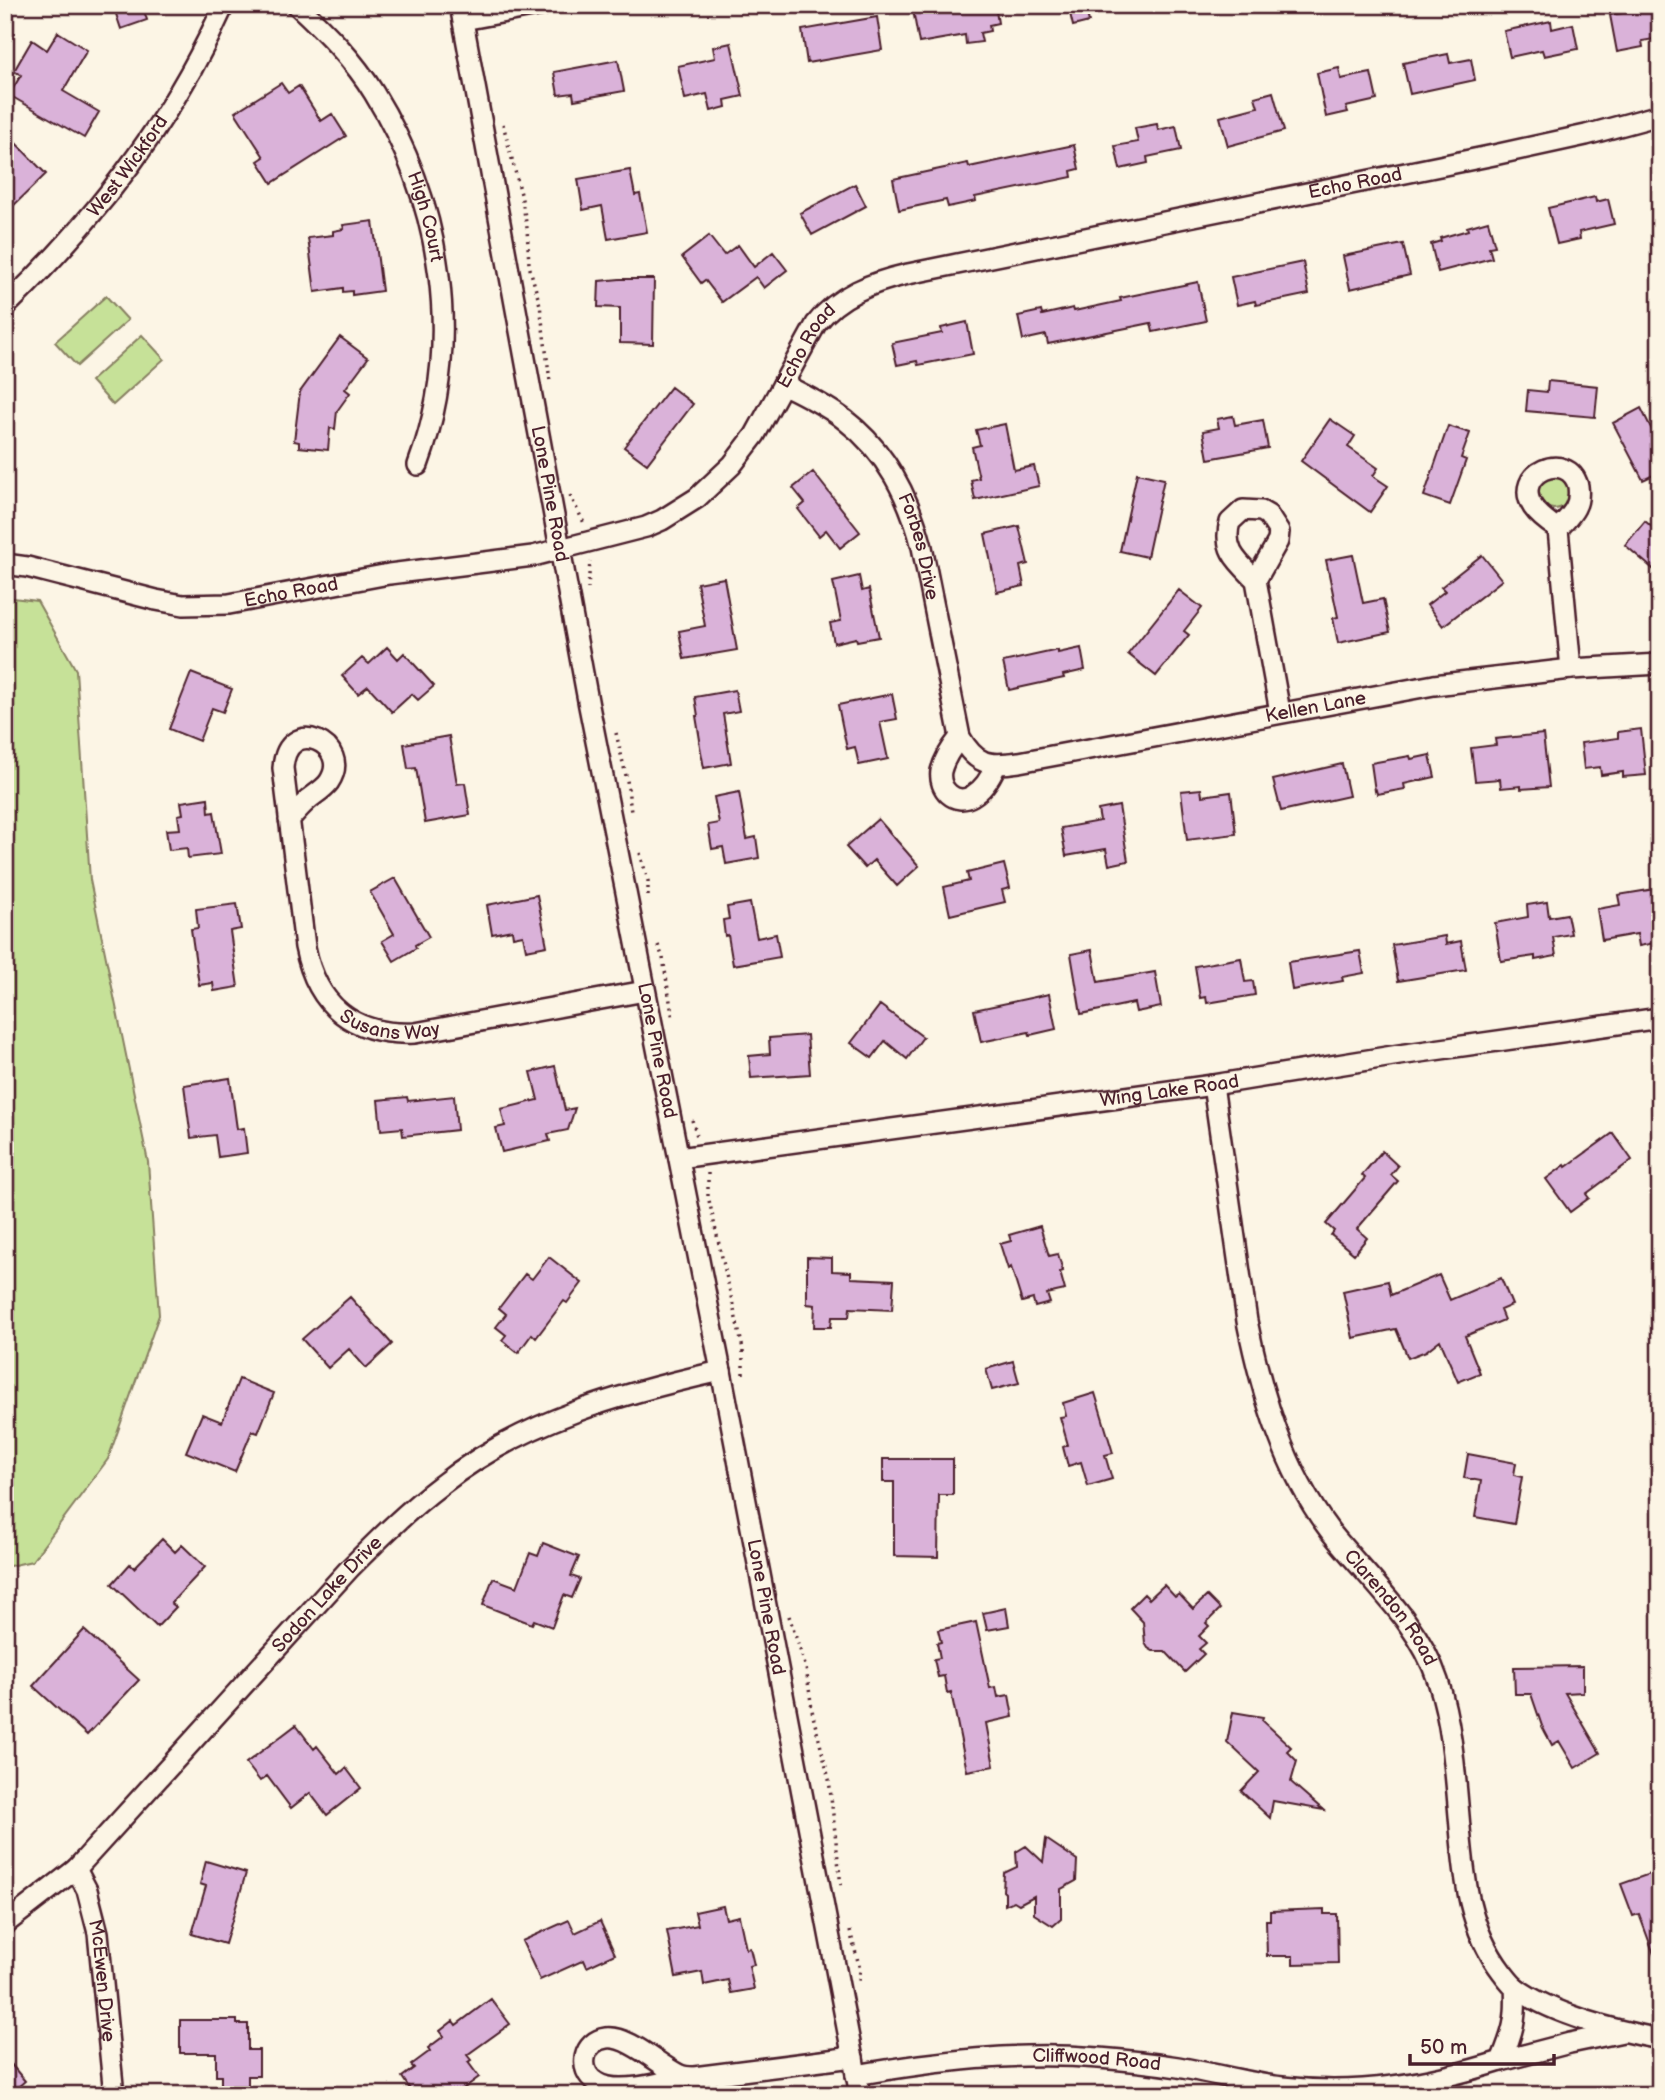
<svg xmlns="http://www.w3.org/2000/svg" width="1665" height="2100" font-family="'Balsamiq Sans',sans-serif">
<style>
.green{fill:#c6e198;stroke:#888062;stroke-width:2}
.building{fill:#dab2d9;stroke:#4a1f2b;stroke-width:2}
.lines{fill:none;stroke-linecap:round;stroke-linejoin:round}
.minor-casing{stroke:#4a1f2b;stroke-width:24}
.path{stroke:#4a1f2b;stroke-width:3.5;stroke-dasharray:2 5;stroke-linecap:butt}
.minor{stroke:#fcf5e5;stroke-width:19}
.labels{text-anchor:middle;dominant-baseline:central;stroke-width:7;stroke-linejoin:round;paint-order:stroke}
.street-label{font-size:19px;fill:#4a1f2b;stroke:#fcf5e5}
</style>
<rect width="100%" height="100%" fill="#fcf5e5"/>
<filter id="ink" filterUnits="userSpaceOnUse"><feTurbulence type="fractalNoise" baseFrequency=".0143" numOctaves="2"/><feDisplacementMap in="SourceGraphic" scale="14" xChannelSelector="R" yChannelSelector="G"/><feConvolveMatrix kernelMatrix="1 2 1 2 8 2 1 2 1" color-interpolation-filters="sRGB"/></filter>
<g filter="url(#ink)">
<path class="green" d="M 106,296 L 128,320 L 77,366 L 55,342 Z
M 142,335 L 164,359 L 113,405 L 91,381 Z
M1538 493a16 16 0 1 1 32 0a16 16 0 1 1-32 0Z
M 5,597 L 37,601 L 76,670 L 90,880 L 148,1162 L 159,1315 L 108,1459 L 32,1561 L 5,1567 Z"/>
<path class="building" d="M 113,5 L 142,5 L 147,20 L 121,29 Z
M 943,5 L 995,5 L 998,23 L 989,25 L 990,31 L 980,33 L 982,42 L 966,44 L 965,35 L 919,43 L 913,10 Z
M 1068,5 L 1085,5 L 1089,22 L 1073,26 Z
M 1660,7 L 1660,38 L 1642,41 L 1643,47 L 1617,52 L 1610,15 Z
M 877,17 L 882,50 L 807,63 L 802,30 Z
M 1551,21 L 1552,29 L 1573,24 L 1578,49 L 1544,56 L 1542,50 L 1510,57 L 1504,31 Z
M 58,32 L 87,50 L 63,91 L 99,112 L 84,138 L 9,95 L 21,75 L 14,71 L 32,40 L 47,50 Z
M 731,43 L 743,96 L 725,100 L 726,107 L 711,111 L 707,94 L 685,99 L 678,66 L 715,58 L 713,47 Z
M 1448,54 L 1450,63 L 1471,59 L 1475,80 L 1410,94 L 1403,63 Z
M 618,60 L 624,91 L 574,100 L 573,93 L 558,95 L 554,72 Z
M 1339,68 L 1341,79 L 1371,73 L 1377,100 L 1346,107 L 1348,112 L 1326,117 L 1317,73 Z
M 281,83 L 288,93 L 299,86 L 321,121 L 332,114 L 346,136 L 272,183 L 258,161 L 264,157 L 235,112 Z
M 1273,92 L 1284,131 L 1228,146 L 1220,117 L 1258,107 L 1255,97 Z
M 1157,124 L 1158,130 L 1176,126 L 1181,150 L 1147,157 L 1148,163 L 1120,169 L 1115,146 L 1138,142 L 1135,128 Z
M 5,132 L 46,174 L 5,214 Z
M 1074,145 L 1079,169 L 1071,171 L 1072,177 L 975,197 L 976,201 L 948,207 L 946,200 L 899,210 L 893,179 L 968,163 L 969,167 Z
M 630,170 L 635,195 L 640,194 L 647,232 L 608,239 L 602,206 L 583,210 L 578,179 Z
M 855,184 L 866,206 L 812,235 L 800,213 Z
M 1595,197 L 1596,202 L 1608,199 L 1614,224 L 1579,232 L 1580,239 L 1557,244 L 1548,208 Z
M 373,221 L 382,291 L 352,295 L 352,291 L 343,292 L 343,288 L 315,292 L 308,238 L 333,235 L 333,231 L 344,229 L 343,225 Z
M 1488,221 L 1495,246 L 1489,247 L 1492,258 L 1438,272 L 1431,244 L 1441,241 L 1440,238 L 1468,230 L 1467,227 Z
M 709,236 L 724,255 L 738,245 L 754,267 L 773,252 L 787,270 L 764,288 L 756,277 L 722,302 L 705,280 L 701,283 L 682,257 Z
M 1403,244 L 1410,275 L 1350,289 L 1343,256 Z
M 1303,262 L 1309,294 L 1256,305 L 1255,301 L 1237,305 L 1231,277 Z
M 620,279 L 654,279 L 653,344 L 620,343 L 620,308 L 598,307 L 599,281 Z
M 1198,282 L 1206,321 L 1153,332 L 1151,323 L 1048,344 L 1046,335 L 1023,340 L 1018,316 L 1041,311 L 1042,315 L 1073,308 L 1074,311 L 1121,301 L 1120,298 Z
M 967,322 L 973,354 L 918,365 L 917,361 L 897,365 L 892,343 L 942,333 L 941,328 Z
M 340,337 L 368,358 L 345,389 L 350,393 L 337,411 L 335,429 L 330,428 L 328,450 L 299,447 L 299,442 L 294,441 L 300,392 Z
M 1548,381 L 1598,386 L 1595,417 L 1526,411 L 1528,390 L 1547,392 Z
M 671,387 L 693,404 L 647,464 L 624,447 Z
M 1641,408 L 1654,434 L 1660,431 L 1660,448 L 1654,451 L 1660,462 L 1660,472 L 1643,480 L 1613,423 Z
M 1233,416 L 1235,425 L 1263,420 L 1268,448 L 1208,459 L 1203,431 L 1219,428 L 1217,419 Z
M 1330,419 L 1355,436 L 1348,447 L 1378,468 L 1373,476 L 1388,486 L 1370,512 L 1301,461 Z
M 1005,424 L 1014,470 L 1034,466 L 1039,486 L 975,500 L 971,480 L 979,478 L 972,447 L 980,445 L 976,430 Z
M 1448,426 L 1470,433 L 1461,458 L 1466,460 L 1450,505 L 1424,496 Z
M 813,472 L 860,532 L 840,548 L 826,530 L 819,536 L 798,509 L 805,503 L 793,488 Z
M 1137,473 L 1164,479 L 1147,557 L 1120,551 Z
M 1645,521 L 1660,534 L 1660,575 L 1625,545 Z
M 1019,526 L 1028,564 L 1020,566 L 1024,586 L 997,592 L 985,534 Z
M 1353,555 L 1363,603 L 1383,599 L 1390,632 L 1338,643 L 1333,618 L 1338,617 L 1326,560 Z
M 1482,555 L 1502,580 L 1443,626 L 1427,605 L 1445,591 L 1441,587 Z
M 859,576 L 862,591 L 869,589 L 879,637 L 857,641 L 856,638 L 834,643 L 830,623 L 841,621 L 833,582 Z
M 724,578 L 737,650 L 684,659 L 679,631 L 705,626 L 697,583 Z
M 1179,590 L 1202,608 L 1184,631 L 1189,635 L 1156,676 L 1128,654 Z
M 387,647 L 398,659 L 404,653 L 434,686 L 418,700 L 412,694 L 392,712 L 368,686 L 358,694 L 342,676 L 362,658 L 369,664 Z
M 1081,648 L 1085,670 L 1063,675 L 1064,678 L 1009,690 L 1003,662 L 1058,650 L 1058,653 Z
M 191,673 L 232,689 L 223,712 L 212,708 L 199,741 L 169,729 Z
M 735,690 L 739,711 L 723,714 L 731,763 L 704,768 L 699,741 L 700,740 L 696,716 L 698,716 L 695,697 Z
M 892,694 L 897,719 L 880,722 L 888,759 L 859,765 L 855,747 L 847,749 L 838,705 Z
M 1641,729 L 1646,775 L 1623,777 L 1623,772 L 1601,775 L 1600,767 L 1584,769 L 1581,743 L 1618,738 L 1618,732 Z
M 1543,734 L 1549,787 L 1521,789 L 1521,786 L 1501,788 L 1500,779 L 1475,781 L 1471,748 L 1496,745 L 1495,739 Z
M 449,736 L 457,784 L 465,783 L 470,815 L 425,823 L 416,768 L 408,769 L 404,744 Z
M 1430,755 L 1435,777 L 1404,784 L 1405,789 L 1377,794 L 1376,790 L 1375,791 L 1371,763 L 1410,756 L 1411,759 Z
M 1342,764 L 1349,796 L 1281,811 L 1273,780 Z
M 1201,789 L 1202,796 L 1231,792 L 1236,834 L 1187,840 L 1181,791 Z
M 739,792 L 747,839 L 756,837 L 759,858 L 726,864 L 723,847 L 712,849 L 708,825 L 719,823 L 714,797 Z
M 208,798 L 209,813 L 214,812 L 221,854 L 188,858 L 187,848 L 169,850 L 166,830 L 180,829 L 178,815 L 183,814 L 181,802 Z
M 1119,806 L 1128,861 L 1109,865 L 1106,849 L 1066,856 L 1061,828 L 1100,821 L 1098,810 Z
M 878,819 L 919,866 L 897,886 L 874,860 L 865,868 L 846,847 Z
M 1004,864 L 1010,888 L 1002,890 L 1005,902 L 950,915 L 944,887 L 969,881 L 967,873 Z
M 395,878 L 429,937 L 415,945 L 416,948 L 394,961 L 382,941 L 394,934 L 370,892 Z
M 1655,889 L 1660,915 L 1660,942 L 1639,946 L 1637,934 L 1602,940 L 1597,909 L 1620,905 L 1618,895 Z
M 537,895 L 547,946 L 526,950 L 523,935 L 513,937 L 512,930 L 492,934 L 487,905 Z
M 1547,902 L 1549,917 L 1567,914 L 1571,934 L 1553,937 L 1556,956 L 1535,960 L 1535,956 L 1501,961 L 1495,923 L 1528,917 L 1527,905 Z
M 750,903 L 757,938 L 776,934 L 780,957 L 733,965 L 728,935 L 725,936 L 723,920 L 729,919 L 727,907 Z
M 237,904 L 241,929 L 230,931 L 238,987 L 214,991 L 213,983 L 199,985 L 191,929 L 198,928 L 196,909 Z
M 1445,936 L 1446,944 L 1461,941 L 1466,970 L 1398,981 L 1392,945 Z
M 1092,950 L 1098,982 L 1155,972 L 1161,1007 L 1136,1012 L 1134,1003 L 1081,1014 L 1071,954 Z
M 1360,951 L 1364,973 L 1342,977 L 1343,981 L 1292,990 L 1288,962 Z
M 1241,958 L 1245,982 L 1253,981 L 1255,995 L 1207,1003 L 1206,997 L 1200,998 L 1195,966 Z
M 1049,994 L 1056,1029 L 1030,1035 L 1029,1032 L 981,1042 L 974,1010 Z
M 880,1005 L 923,1037 L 907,1059 L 885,1041 L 872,1058 L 851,1043 Z
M 807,1035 L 810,1074 L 751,1078 L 749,1056 L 770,1054 L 769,1038 Z
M 555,1066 L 565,1110 L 575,1108 L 568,1130 L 548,1134 L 550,1141 L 502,1152 L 496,1128 L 505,1126 L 501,1109 L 538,1100 L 531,1072 Z
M 230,1078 L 237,1129 L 244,1128 L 247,1153 L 218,1157 L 215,1135 L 191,1138 L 184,1085 Z
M 454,1096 L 457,1130 L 403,1136 L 402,1128 L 381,1130 L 378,1100 L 407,1097 L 408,1101 Z
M 1613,1133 L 1632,1160 L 1586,1194 L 1589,1198 L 1570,1212 L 1546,1179 L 1565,1165 L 1566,1167 Z
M 1382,1151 L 1398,1166 L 1391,1175 L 1398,1181 L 1357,1229 L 1367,1238 L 1354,1254 L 1331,1235 L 1334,1231 L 1326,1224 L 1365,1178 L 1362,1175 Z
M 1040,1226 L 1049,1256 L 1058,1254 L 1063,1271 L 1060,1272 L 1065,1290 L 1047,1294 L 1050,1303 L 1035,1307 L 1033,1299 L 1022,1302 L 1011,1267 L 1008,1269 L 1000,1244 L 1011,1241 L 1009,1235 Z
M 549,1257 L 582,1283 L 567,1303 L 564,1301 L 536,1338 L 532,1334 L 518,1353 L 502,1340 L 506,1335 L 496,1327 L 506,1314 L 499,1308 L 525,1274 L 532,1279 Z
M 807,1257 L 832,1258 L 832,1271 L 851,1272 L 851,1278 L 894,1280 L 892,1310 L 850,1308 L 849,1317 L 832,1317 L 831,1327 L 814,1327 L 815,1305 L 807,1304 Z
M 1439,1275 L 1450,1300 L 1501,1278 L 1512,1305 L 1500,1310 L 1504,1320 L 1465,1336 L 1480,1373 L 1458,1382 L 1440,1340 L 1426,1351 L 1408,1358 L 1396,1329 L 1353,1338 L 1343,1291 L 1388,1281 L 1391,1295 Z
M 350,1297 L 392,1344 L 366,1368 L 349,1349 L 328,1368 L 302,1339 Z
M 1013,1361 L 1019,1383 L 992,1390 L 986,1369 Z
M 239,1379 L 274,1393 L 258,1433 L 252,1431 L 235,1472 L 186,1452 L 202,1414 L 222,1422 Z
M 1095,1393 L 1113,1453 L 1105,1455 L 1112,1479 L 1088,1486 L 1081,1462 L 1068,1466 L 1063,1447 L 1068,1445 L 1060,1417 L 1066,1416 L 1063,1403 Z
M 1468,1454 L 1516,1463 L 1514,1475 L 1522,1477 L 1514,1524 L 1475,1517 L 1481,1481 L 1464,1478 Z
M 883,1459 L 953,1459 L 953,1495 L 939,1495 L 938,1557 L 894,1556 L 894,1482 L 883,1482 Z
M 162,1539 L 175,1552 L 182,1545 L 205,1567 L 171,1603 L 176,1607 L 157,1627 L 112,1584 L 130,1564 L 134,1568 Z
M 543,1543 L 579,1557 L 571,1576 L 580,1579 L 572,1598 L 564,1595 L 552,1627 L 534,1620 L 532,1624 L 483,1605 L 493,1578 L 517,1587 L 530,1553 L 538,1556 Z
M 1164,1585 L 1175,1597 L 1179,1594 L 1193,1609 L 1207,1596 L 1220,1609 L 1206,1623 L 1209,1626 L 1199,1636 L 1206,1643 L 1199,1649 L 1204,1654 L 1185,1672 L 1165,1651 L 1153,1651 L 1148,1648 L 1145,1643 L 1143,1622 L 1130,1608 L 1144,1594 L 1149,1599 Z
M 1006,1608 L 1009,1626 L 987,1630 L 983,1613 Z
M 976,1622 L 990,1688 L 996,1687 L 998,1697 L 1009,1695 L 1013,1717 L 986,1723 L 994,1766 L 967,1771 L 951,1692 L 947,1693 L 944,1676 L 938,1677 L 934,1659 L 940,1658 L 937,1643 L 941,1642 L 938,1630 Z
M 84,1630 L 139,1680 L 87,1735 L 33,1686 Z
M 1583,1666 L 1583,1692 L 1565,1693 L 1600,1753 L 1575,1768 L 1559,1741 L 1552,1745 L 1542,1726 L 1531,1694 L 1515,1694 L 1514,1667 Z
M 1233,1712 L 1263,1717 L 1262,1720 L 1291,1747 L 1287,1751 L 1297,1761 L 1291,1782 L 1323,1810 L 1273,1801 L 1270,1818 L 1241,1791 L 1259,1772 L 1227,1742 Z
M 296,1725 L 314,1749 L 317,1746 L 339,1774 L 346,1768 L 361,1788 L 327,1815 L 310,1793 L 291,1808 L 267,1776 L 260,1781 L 246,1763 Z
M 1046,1839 L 1077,1860 L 1076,1881 L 1061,1889 L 1061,1919 L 1053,1926 L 1034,1914 L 1034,1896 L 1019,1904 L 1014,1901 L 1005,1905 L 1005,1893 L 1003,1891 L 1004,1873 L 1017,1867 L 1016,1852 L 1026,1846 L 1043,1862 Z
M 206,1861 L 246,1873 L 225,1944 L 192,1934 L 206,1886 L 200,1884 Z
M 1655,1872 L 1660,1886 L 1660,1964 L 1658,1965 L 1639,1914 L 1633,1916 L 1621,1884 Z
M 723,1906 L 726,1919 L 739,1916 L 746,1949 L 750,1948 L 754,1965 L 749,1966 L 754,1989 L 731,1993 L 728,1980 L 704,1985 L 702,1972 L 676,1977 L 667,1931 L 698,1925 L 695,1912 Z
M 1324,1909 L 1324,1914 L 1337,1914 L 1338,1963 L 1293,1964 L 1293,1956 L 1267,1956 L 1266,1920 L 1270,1920 L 1270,1911 Z
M 569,1920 L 575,1933 L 600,1921 L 615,1954 L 587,1967 L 584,1960 L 540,1980 L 522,1941 Z
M 491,1999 L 510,2024 L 467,2055 L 471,2060 L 468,2062 L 479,2077 L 455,2095 L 414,2095 L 402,2077 L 414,2068 L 411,2065 L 430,2051 L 428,2048 L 444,2036 L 440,2031 L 453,2021 L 456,2025 Z
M 180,2020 L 237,2020 L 237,2024 L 248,2024 L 248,2050 L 259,2050 L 259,2076 L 248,2076 L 248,2095 L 221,2095 L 221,2076 L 216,2076 L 216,2053 L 180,2053 Z
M 5,2057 L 25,2081 L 9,2095 L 5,2095 Z"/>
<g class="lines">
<g class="minor-casing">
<g id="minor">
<path id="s1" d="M 297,5 C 325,31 354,60 374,93 C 442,204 464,341 418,465"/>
<path id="s2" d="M 460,5 L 589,706 L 721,1371 L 860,2095"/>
<path d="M 463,20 L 543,5"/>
<path id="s3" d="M 5,307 C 95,220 173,120 224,5"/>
<path id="s4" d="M 783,384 C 804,395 826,405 845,420 C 887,452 909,497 922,547 L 960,737 C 977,766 989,766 1019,762 L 1434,685 L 1571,669 L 1660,664"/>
<path d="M 1558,529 C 1549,523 1539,516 1533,507 C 1511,473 1568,449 1578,486 C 1579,494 1579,501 1575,508 C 1571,516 1563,523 1558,529 L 1571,669"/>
<path id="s5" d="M 5,564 L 27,567 L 156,600 L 183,605 L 229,604 L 389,574 L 533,556 L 646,527 L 662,520 L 697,498 L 732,465 L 755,435 L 816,324 C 838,295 873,282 908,274 L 1494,155 L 1586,135 L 1660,115"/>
<path d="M 1256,580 C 1238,562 1222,550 1230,522 L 1243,510 L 1261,511 L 1268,515 L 1279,532 L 1278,541 L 1256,580 L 1280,712"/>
<path d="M 960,737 C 952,747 944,759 941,771 C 938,789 955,806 972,796 C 984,789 991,777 996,765"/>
<path id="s6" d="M 289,820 C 295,813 301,806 308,800 C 315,794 324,789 329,782 C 354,745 287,713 283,768 L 305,947 C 317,1007 354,1036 415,1033 L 645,991"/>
<path id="s7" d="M 1213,1085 L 1247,1321 C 1262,1395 1284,1470 1330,1531 C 1367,1578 1419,1622 1438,1681 C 1452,1724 1455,1771 1459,1816 C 1464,1872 1466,1925 1502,1972 C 1506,1977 1511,1984 1516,1988 C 1551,2014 1617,2031 1660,2039"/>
<path id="s8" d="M 679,1158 L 1213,1085 L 1399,1055 L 1660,1018"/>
<path id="s9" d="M 76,1869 L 87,1890 L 98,1933 L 114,2095"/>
<path id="s10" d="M 5,1924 L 76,1869 L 350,1568 C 379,1539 408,1510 441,1485 C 521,1421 623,1393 721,1371"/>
<path d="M 1501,2061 L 1570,2043 L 1623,2032"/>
<path id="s11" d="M 856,2075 C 936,2061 1018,2051 1099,2058 C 1125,2060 1152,2063 1178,2067 C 1213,2073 1247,2083 1282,2087 C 1359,2096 1428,2084 1501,2061 C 1513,2032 1517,2019 1515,1987"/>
<path d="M 681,2076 C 661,2084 615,2095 596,2082 C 577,2070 583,2041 606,2038 C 628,2035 659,2065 678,2074 C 683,2077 689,2077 694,2077 L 853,2057"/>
</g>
</g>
<path class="path" d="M 503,124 L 521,194 L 527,228 L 529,265 L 540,305 L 550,381
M 570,495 L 584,523
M 588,589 L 590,561
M 616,733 L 627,780 L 631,812
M 640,853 L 648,881 L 648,897
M 658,945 L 663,958 L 673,1020
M 692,1120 L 697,1136
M 708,1173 L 708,1196 L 743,1349 L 743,1375
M 789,1616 L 806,1668 L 813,1716 L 829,1779 L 841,1886
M 850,1931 L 860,1969 L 859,1982"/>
<use href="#minor" class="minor"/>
</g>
</g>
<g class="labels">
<g class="street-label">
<text stroke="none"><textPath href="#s3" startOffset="187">West Wickford</textPath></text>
<text stroke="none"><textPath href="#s5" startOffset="1488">Echo Road</textPath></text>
<text stroke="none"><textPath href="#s1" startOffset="252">High Court</textPath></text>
<text stroke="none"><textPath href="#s5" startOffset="901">Echo Road</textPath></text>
<text stroke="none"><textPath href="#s2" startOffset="497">Lone Pine Road</textPath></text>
<text stroke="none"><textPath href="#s4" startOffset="222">Forbes Drive</textPath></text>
<text stroke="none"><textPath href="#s5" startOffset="292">Echo Road</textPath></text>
<text stroke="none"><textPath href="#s4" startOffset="789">Kellen Lane</textPath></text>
<text stroke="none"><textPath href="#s6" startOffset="467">Susans Way</textPath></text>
<text stroke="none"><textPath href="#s2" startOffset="1064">Lone Pine Road</textPath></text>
<text stroke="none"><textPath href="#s8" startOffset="495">Wing Lake Road</textPath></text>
<text stroke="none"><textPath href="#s10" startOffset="462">Sodon Lake Drive</textPath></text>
<text stroke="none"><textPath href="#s2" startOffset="1631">Lone Pine Road</textPath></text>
<text stroke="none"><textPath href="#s7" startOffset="564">Clarendon Road</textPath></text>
<text stroke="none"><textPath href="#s9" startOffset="116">McEwen Drive</textPath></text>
<text stroke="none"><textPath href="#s11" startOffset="242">Cliffwood Road</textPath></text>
</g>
</g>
<rect width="1665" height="2100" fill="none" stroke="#fcf5e5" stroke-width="28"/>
<rect x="14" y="14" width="1637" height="2072" fill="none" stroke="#4a1f2b" stroke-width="2.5" filter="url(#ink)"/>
<path d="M1410 2054v10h144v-10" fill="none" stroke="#4a1f2b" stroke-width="3.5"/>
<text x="1420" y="2054" font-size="21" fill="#4a1f2b" stroke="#fcf5e5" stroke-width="5" paint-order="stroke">50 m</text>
</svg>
